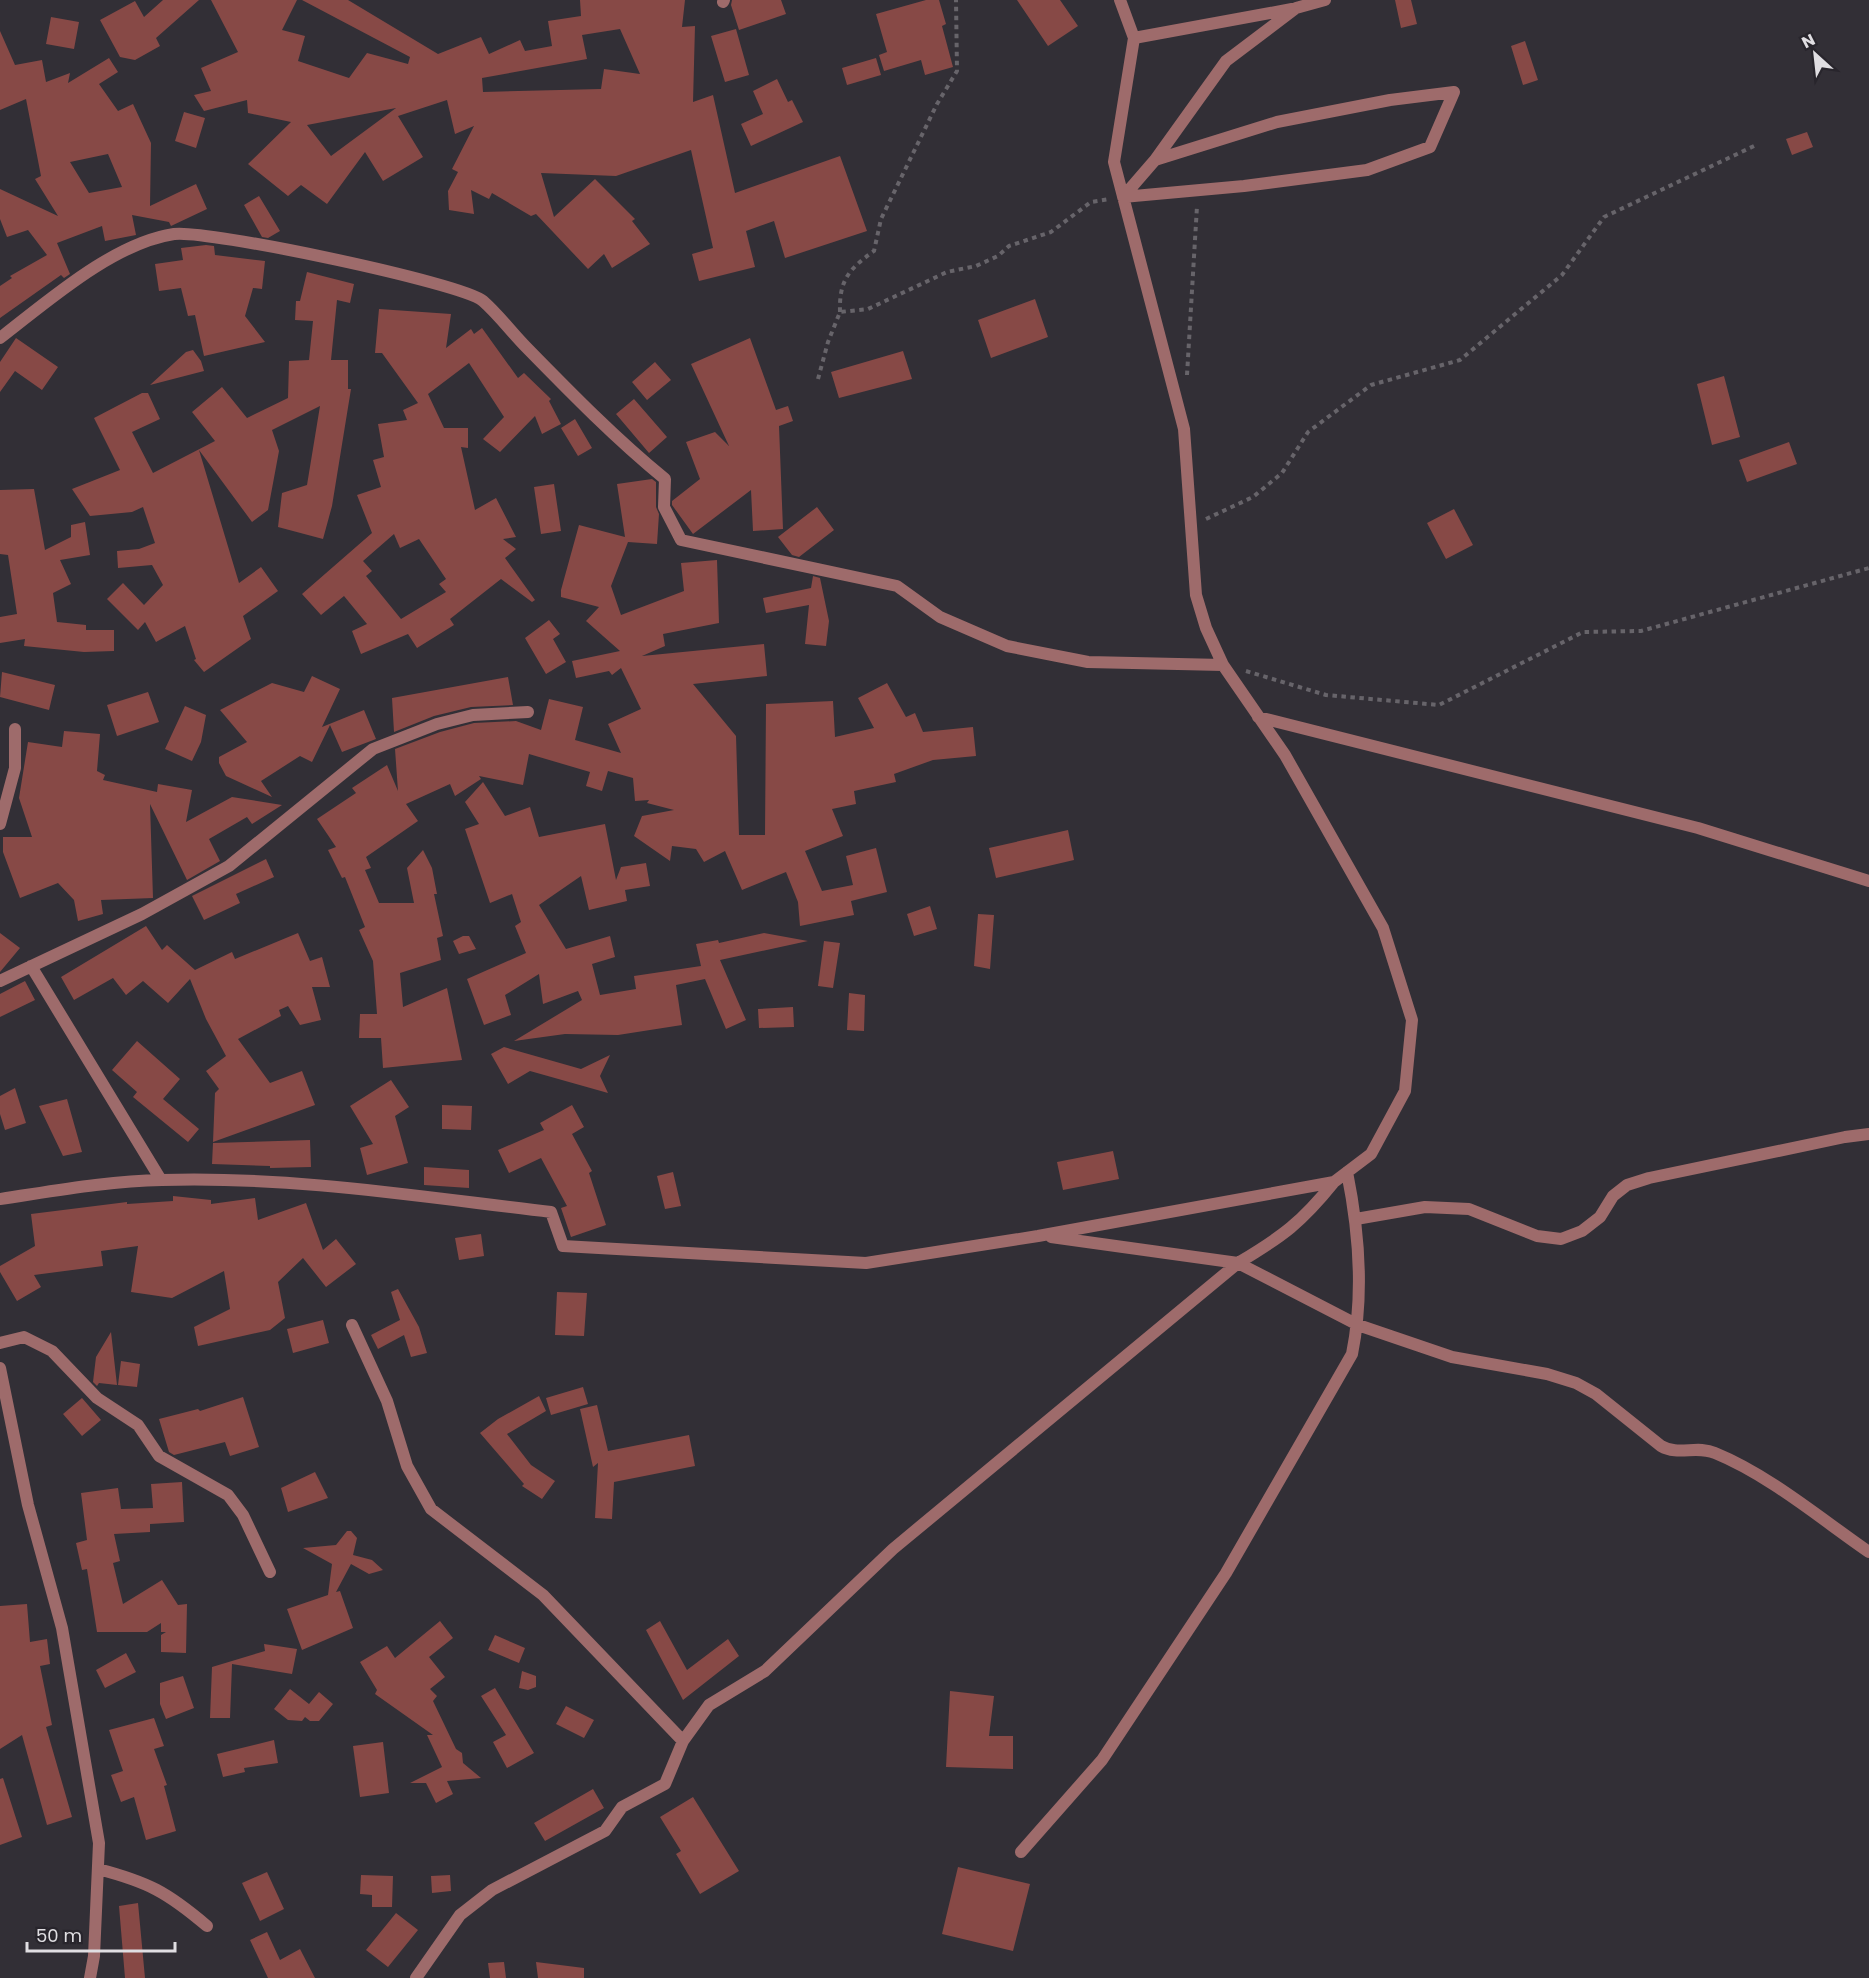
<svg xmlns="http://www.w3.org/2000/svg" width="1869" height="1978" font-family="Poppins,sans-serif">
<style>
.building{fill:#874946;fill-rule:evenodd}
.lines{fill:none;stroke-linecap:round;stroke-linejoin:round}
.path{stroke:#67646a;stroke-width:4;stroke-dasharray:4.5 4.5;stroke-linecap:butt}
.minor{stroke:#9e6b6b;stroke-width:12}
</style>
<rect width="100%" height="100%" fill="#322f36"/>
<path class="building" d="M 163,0 L 199,0 L 156,38 L 160,46 L 135,60 L 120,57 L 100,20 L 135,1 L 144,17 Z
M 211,0 L 297,0 L 282,30 L 305,36 L 298,61 L 349,78 L 367,53 L 408,64 L 410,57 L 302,0 L 348,0 L 438,54 L 481,37 L 489,54 L 520,40 L 525,51 L 552,46 L 548,21 L 581,16 L 580,0 L 685,0 L 682,27 L 695,26 L 693,102 L 713,95 L 735,193 L 840,156 L 867,231 L 785,258 L 774,221 L 746,231 L 755,267 L 699,281 L 692,254 L 713,248 L 691,150 L 616,176 L 541,173 L 554,217 L 595,179 L 635,219 L 632,221 L 650,244 L 612,268 L 604,254 L 588,269 L 536,214 L 531,216 L 492,193 L 489,199 L 471,190 L 474,214 L 449,210 L 448,191 L 458,172 L 452,169 L 474,126 L 455,134 L 447,100 L 398,116 L 423,157 L 383,181 L 365,152 L 327,204 L 301,185 L 288,196 L 248,164 L 291,122 L 248,113 L 247,100 L 204,111 L 194,95 L 211,91 L 201,68 L 238,52 ZM 620,29 L 640,74 L 604,69 L 601,89 L 483,92 L 482,78 L 587,59 L 582,35 ZM 396,108 L 331,156 L 307,125 Z
M 732,0 L 781,0 L 786,14 L 739,30 L 731,5 Z
M 926,0 L 939,0 L 946,24 L 942,26 L 953,67 L 925,75 L 921,60 L 884,71 L 879,55 L 887,52 L 876,14 Z
M 1017,0 L 1060,0 L 1078,26 L 1048,46 Z
M 1395,0 L 1411,0 L 1417,24 L 1401,28 Z
M 51,17 L 79,22 L 74,49 L 46,44 Z
M 736,29 L 749,75 L 725,82 L 711,36 Z
M 0,31 L 15,65 L 42,60 L 46,82 L 70,73 L 68,83 L 109,58 L 118,72 L 99,84 L 118,111 L 133,104 L 151,143 L 150,206 L 196,184 L 207,209 L 171,226 L 169,222 L 132,215 L 136,235 L 105,241 L 102,226 L 57,243 L 70,274 L 64,278 L 61,275 L 0,318 L 0,286 L 12,278 L 10,276 L 47,255 L 28,230 L 7,237 L 0,219 L 0,189 L 58,216 L 35,179 L 41,176 L 26,99 L 0,110 ZM 108,154 L 122,187 L 89,193 L 70,162 Z
M 1525,41 L 1538,80 L 1523,85 L 1511,46 Z
M 876,58 L 881,75 L 847,85 L 842,68 Z
M 777,79 L 788,102 L 792,100 L 803,122 L 751,146 L 741,124 L 763,114 L 753,91 Z
M 184,112 L 205,118 L 196,148 L 175,141 Z
M 1807,132 L 1813,147 L 1792,155 L 1786,139 Z
M 259,196 L 280,231 L 268,238 L 262,237 L 244,205 Z
M 206,245 L 214,246 L 215,255 L 265,261 L 262,289 L 253,288 L 245,316 L 265,342 L 204,356 L 195,315 L 188,316 L 181,288 L 159,291 L 155,264 L 183,260 L 181,248 Z
M 307,272 L 354,284 L 350,303 L 337,300 L 331,360 L 348,360 L 348,389 L 351,389 L 332,506 L 323,539 L 278,527 L 282,493 L 307,485 L 320,406 L 272,430 L 279,451 L 268,510 L 252,522 L 199,450 L 239,583 L 261,567 L 278,591 L 243,616 L 251,639 L 204,672 L 194,660 L 196,659 L 185,626 L 156,642 L 145,622 L 138,630 L 107,599 L 123,583 L 144,605 L 163,585 L 152,565 L 118,568 L 117,551 L 139,549 L 155,543 L 143,507 L 132,512 L 90,516 L 72,489 L 120,470 L 94,418 L 142,393 L 148,393 L 160,419 L 132,432 L 153,473 L 215,441 L 192,412 L 222,387 L 247,418 L 288,398 L 289,361 L 309,360 L 313,321 L 295,320 L 296,301 L 300,301 Z
M 1035,299 L 1048,337 L 991,358 L 978,320 Z
M 379,309 L 451,314 L 446,348 L 471,329 L 474,334 L 482,328 L 518,378 L 524,373 L 551,399 L 549,401 L 561,424 L 542,434 L 535,416 L 500,452 L 483,439 L 504,417 L 469,363 L 428,394 L 444,428 L 468,428 L 468,448 L 461,447 L 475,510 L 496,498 L 516,537 L 503,539 L 516,549 L 505,558 L 535,600 L 532,602 L 501,579 L 450,619 L 454,625 L 417,648 L 408,634 L 361,654 L 352,631 L 367,624 L 344,596 L 321,615 L 302,594 L 372,533 L 357,495 L 381,487 L 373,460 L 384,457 L 378,424 L 407,420 L 403,410 L 418,403 L 382,353 L 375,353 ZM 394,534 L 400,548 L 419,539 L 446,579 L 439,584 L 446,592 L 401,619 L 366,576 L 372,571 L 363,561 Z
M 16,338 L 58,367 L 42,390 L 15,371 L 0,392 L 0,362 Z
M 750,338 L 776,410 L 788,406 L 793,421 L 779,426 L 783,529 L 753,531 L 751,490 L 693,534 L 672,505 L 672,501 L 700,479 L 686,442 L 715,432 L 729,446 L 691,364 Z
M 193,350 L 201,361 L 204,371 L 150,385 L 186,352 Z
M 903,351 L 912,379 L 839,398 L 831,372 Z
M 655,362 L 671,380 L 647,400 L 632,382 Z
M 1724,376 L 1740,437 L 1712,445 L 1697,384 Z
M 634,399 L 667,437 L 649,453 L 616,414 Z
M 575,419 L 592,448 L 578,456 L 561,428 Z
M 1789,442 L 1797,464 L 1747,482 L 1739,460 Z
M 652,479 L 656,482 L 656,507 L 659,514 L 657,544 L 628,542 L 611,586 L 621,615 L 684,591 L 681,563 L 717,560 L 719,623 L 663,634 L 665,646 L 642,656 L 764,644 L 767,676 L 693,684 L 736,736 L 739,835 L 765,835 L 766,704 L 833,701 L 835,737 L 874,728 L 858,698 L 887,683 L 906,717 L 915,713 L 923,732 L 973,727 L 976,756 L 933,760 L 894,774 L 896,782 L 854,791 L 856,804 L 832,809 L 843,836 L 805,851 L 822,891 L 853,885 L 846,856 L 876,848 L 887,892 L 851,901 L 854,915 L 800,926 L 798,902 L 786,872 L 742,890 L 725,851 L 704,862 L 696,849 L 672,846 L 670,861 L 634,836 L 642,816 L 674,810 L 647,803 L 649,800 L 635,801 L 633,778 L 608,771 L 602,791 L 586,786 L 590,772 L 529,754 L 523,785 L 479,776 L 481,779 L 455,796 L 450,784 L 406,804 L 418,821 L 366,857 L 371,868 L 365,870 L 379,903 L 414,903 L 407,868 L 423,850 L 432,868 L 437,894 L 434,894 L 443,936 L 437,938 L 441,960 L 400,973 L 403,1007 L 447,988 L 462,1060 L 383,1068 L 381,1038 L 359,1038 L 360,1014 L 377,1014 L 373,961 L 359,930 L 365,927 L 345,877 L 342,878 L 328,850 L 336,847 L 317,819 L 356,793 L 352,788 L 387,765 L 398,791 L 395,749 L 440,732 L 474,723 L 516,721 L 541,730 L 549,699 L 583,707 L 575,740 L 621,753 L 608,724 L 641,709 L 621,668 L 612,675 L 609,671 L 576,678 L 572,661 L 620,651 L 586,621 L 599,607 L 561,597 L 561,590 L 579,525 L 625,537 L 617,484 Z
M 554,484 L 561,531 L 541,534 L 534,487 Z
M 34,489 L 45,550 L 71,537 L 71,525 L 85,522 L 90,555 L 60,560 L 71,584 L 53,593 L 57,622 L 86,625 L 86,630 L 114,630 L 114,651 L 84,652 L 24,646 L 25,639 L 0,643 L 0,617 L 17,614 L 8,555 L 0,554 L 0,490 Z
M 817,507 L 834,530 L 799,557 L 792,555 L 778,537 Z
M 1454,509 L 1473,545 L 1446,559 L 1427,523 Z
M 813,576 L 820,578 L 829,621 L 826,646 L 805,644 L 809,605 L 766,613 L 763,598 L 811,588 Z
M 549,620 L 560,634 L 553,639 L 566,662 L 546,674 L 525,638 Z
M 2,672 L 55,685 L 49,710 L 0,697 Z
M 312,676 L 340,689 L 322,727 L 364,710 L 376,739 L 342,752 L 330,725 L 312,762 L 300,756 L 261,781 L 272,797 L 226,776 L 219,763 L 219,757 L 247,742 L 220,710 L 272,683 L 304,692 Z
M 508,677 L 513,705 L 471,707 L 434,716 L 394,732 L 392,698 Z
M 148,692 L 159,722 L 117,736 L 107,705 Z
M 185,706 L 206,715 L 201,742 L 192,761 L 165,749 Z
M 64,731 L 100,734 L 97,771 L 105,775 L 103,780 L 157,792 L 158,784 L 192,790 L 186,822 L 232,797 L 282,805 L 252,824 L 247,817 L 209,839 L 220,861 L 187,880 L 150,804 L 153,898 L 101,900 L 103,914 L 78,921 L 74,900 L 58,883 L 20,898 L 3,852 L 3,837 L 32,837 L 19,798 L 28,742 L 62,747 Z
M 483,782 L 505,816 L 530,807 L 539,837 L 605,824 L 616,880 L 621,867 L 646,863 L 650,886 L 625,890 L 627,901 L 589,910 L 581,876 L 539,905 L 566,949 L 610,936 L 615,957 L 592,964 L 600,995 L 636,989 L 634,976 L 701,966 L 696,944 L 718,940 L 719,943 L 764,933 L 808,941 L 720,960 L 746,1020 L 726,1029 L 705,979 L 676,985 L 682,1025 L 618,1035 L 565,1034 L 514,1041 L 582,1000 L 578,991 L 543,1004 L 539,974 L 505,995 L 511,1015 L 484,1025 L 467,979 L 526,953 L 515,926 L 521,922 L 512,894 L 490,903 L 465,829 L 479,824 L 465,802 Z
M 1068,830 L 1074,860 L 996,878 L 989,848 Z
M 266,859 L 274,877 L 236,894 L 240,903 L 204,920 L 192,896 Z
M 930,906 L 937,929 L 914,936 L 907,914 Z
M 978,914 L 994,915 L 990,969 L 974,966 Z
M 146,926 L 162,950 L 167,945 L 195,970 L 232,952 L 235,959 L 298,933 L 310,961 L 322,957 L 330,987 L 312,987 L 321,1020 L 300,1025 L 288,1006 L 279,1010 L 281,1016 L 238,1039 L 270,1083 L 302,1071 L 315,1105 L 213,1142 L 215,1093 L 219,1089 L 206,1071 L 226,1056 L 206,1019 L 190,979 L 168,1003 L 143,981 L 126,995 L 113,978 L 74,1000 L 61,977 Z
M 0,933 L 20,948 L 0,972 Z
M 463,936 L 469,936 L 476,949 L 459,954 L 453,941 Z
M 824,941 L 840,943 L 833,988 L 818,986 Z
M 25,981 L 35,1000 L 0,1017 L 0,994 Z
M 849,993 L 865,995 L 864,1031 L 847,1030 Z
M 793,1007 L 794,1027 L 759,1028 L 758,1009 Z
M 137,1041 L 180,1079 L 163,1099 L 199,1129 L 188,1142 L 133,1097 L 137,1092 L 112,1070 Z
M 504,1047 L 581,1069 L 610,1055 L 600,1076 L 608,1093 L 530,1071 L 508,1084 L 491,1054 Z
M 391,1080 L 409,1107 L 395,1116 L 408,1163 L 367,1175 L 360,1148 L 373,1144 L 350,1106 Z
M 15,1088 L 26,1123 L 5,1130 L 0,1114 L 0,1096 Z
M 67,1099 L 82,1152 L 63,1156 L 39,1106 Z
M 442,1105 L 472,1106 L 471,1130 L 442,1129 Z
M 572,1105 L 584,1127 L 572,1134 L 592,1171 L 589,1173 L 606,1225 L 571,1237 L 561,1208 L 567,1206 L 541,1158 L 509,1173 L 498,1150 L 544,1130 L 540,1123 Z
M 310,1140 L 311,1167 L 270,1168 L 270,1166 L 212,1164 L 213,1143 Z
M 1113,1151 L 1119,1179 L 1063,1190 L 1057,1162 Z
M 424,1167 L 469,1170 L 469,1188 L 424,1185 Z
M 673,1172 L 681,1206 L 665,1209 L 657,1176 Z
M 173,1196 L 211,1200 L 211,1204 L 255,1198 L 258,1220 L 306,1203 L 323,1250 L 336,1239 L 356,1264 L 326,1287 L 303,1258 L 278,1282 L 285,1318 L 270,1330 L 198,1346 L 194,1327 L 230,1309 L 224,1271 L 172,1298 L 131,1292 L 138,1246 L 101,1251 L 103,1266 L 34,1275 L 41,1287 L 17,1301 L 0,1272 L 0,1266 L 35,1246 L 31,1214 L 127,1202 L 127,1204 L 173,1201 Z
M 481,1234 L 484,1256 L 459,1260 L 455,1238 Z
M 398,1289 L 419,1327 L 427,1353 L 411,1357 L 404,1335 L 378,1349 L 371,1335 L 400,1320 L 391,1292 Z
M 557,1292 L 587,1293 L 584,1336 L 555,1335 Z
M 323,1320 L 329,1343 L 293,1353 L 287,1329 Z
M 111,1332 L 117,1385 L 99,1383 L 97,1386 L 93,1382 L 96,1357 Z
M 121,1361 L 140,1364 L 137,1387 L 118,1385 Z
M 583,1387 L 588,1404 L 551,1415 L 546,1398 Z
M 539,1396 L 546,1411 L 507,1434 L 531,1465 L 555,1481 L 542,1499 L 522,1486 L 524,1484 L 480,1433 L 498,1419 Z
M 243,1397 L 259,1447 L 230,1456 L 225,1442 L 174,1455 L 169,1452 L 159,1419 L 198,1409 L 200,1411 Z
M 82,1398 L 101,1420 L 82,1436 L 63,1414 Z
M 597,1405 L 608,1451 L 689,1435 L 695,1466 L 614,1482 L 612,1519 L 595,1518 L 598,1463 L 593,1467 L 580,1409 Z
M 315,1472 L 328,1498 L 288,1512 L 281,1488 Z
M 182,1482 L 184,1522 L 150,1524 L 150,1532 L 114,1534 L 120,1561 L 113,1563 L 123,1604 L 162,1580 L 178,1605 L 187,1604 L 186,1653 L 161,1652 L 161,1635 L 166,1632 L 161,1632 L 161,1623 L 147,1632 L 97,1632 L 87,1569 L 82,1570 L 76,1543 L 87,1540 L 81,1493 L 118,1488 L 121,1509 L 153,1508 L 151,1484 Z
M 347,1531 L 351,1531 L 357,1538 L 353,1555 L 372,1560 L 383,1570 L 369,1574 L 351,1564 L 336,1592 L 340,1591 L 353,1628 L 302,1650 L 287,1609 L 328,1595 L 332,1564 L 303,1548 L 336,1545 Z
M 27,1604 L 30,1642 L 47,1639 L 50,1664 L 40,1666 L 52,1725 L 46,1727 L 72,1817 L 47,1825 L 22,1735 L 0,1749 L 0,1606 Z
M 440,1621 L 453,1638 L 429,1657 L 445,1677 L 430,1689 L 437,1696 L 433,1701 L 456,1749 L 462,1753 L 463,1763 L 481,1778 L 447,1781 L 453,1794 L 436,1803 L 426,1783 L 410,1783 L 442,1767 L 427,1735 L 433,1735 L 375,1694 L 377,1690 L 360,1662 L 387,1646 L 395,1658 Z
M 660,1621 L 687,1670 L 728,1639 L 739,1656 L 683,1700 L 646,1630 Z
M 495,1635 L 525,1648 L 519,1663 L 488,1650 Z
M 264,1644 L 297,1649 L 292,1674 L 232,1664 L 230,1718 L 210,1718 L 212,1667 L 265,1651 Z
M 126,1653 L 136,1672 L 105,1688 L 96,1670 Z
M 522,1671 L 536,1676 L 536,1687 L 528,1690 L 519,1688 Z
M 183,1676 L 194,1708 L 166,1719 L 160,1704 L 160,1683 Z
M 495,1688 L 534,1753 L 507,1768 L 493,1742 L 506,1735 L 481,1696 Z
M 290,1689 L 309,1704 L 319,1692 L 333,1704 L 319,1721 L 310,1721 L 305,1717 L 302,1721 L 288,1720 L 274,1709 Z
M 950,1691 L 994,1696 L 989,1736 L 1013,1736 L 1013,1769 L 946,1767 Z
M 566,1706 L 594,1720 L 584,1738 L 556,1724 Z
M 154,1718 L 164,1746 L 154,1749 L 167,1785 L 164,1786 L 176,1831 L 146,1840 L 134,1797 L 121,1802 L 111,1775 L 123,1771 L 109,1730 Z
M 274,1740 L 278,1763 L 244,1768 L 245,1772 L 223,1777 L 217,1754 Z
M 383,1742 L 389,1793 L 360,1797 L 353,1746 Z
M 3,1778 L 22,1837 L 0,1845 L 0,1779 Z
M 593,1789 L 604,1808 L 545,1841 L 534,1823 Z
M 693,1797 L 739,1871 L 700,1894 L 676,1854 L 681,1851 L 660,1817 Z
M 958,1867 L 1030,1884 L 1013,1951 L 942,1934 Z
M 267,1872 L 284,1909 L 260,1921 L 242,1883 Z
M 361,1875 L 393,1876 L 392,1907 L 372,1907 L 372,1895 L 360,1894 Z
M 450,1875 L 451,1891 L 432,1893 L 431,1876 Z
M 138,1903 L 145,1978 L 125,1978 L 119,1906 Z
M 396,1913 L 418,1930 L 388,1967 L 366,1950 Z
M 267,1932 L 280,1960 L 300,1949 L 315,1978 L 268,1978 L 250,1940 Z
M 504,1962 L 506,1978 L 490,1978 L 488,1963 Z
M 536,1962 L 584,1968 L 584,1978 L 538,1978 Z"/>
<g class="lines">
<path class="path" d="M 840,312 C 839,280 849,269 874,251 L 881,219 L 937,104 L 957,71 L 956,0
M 1187,375 L 1197,206
M 818,379 L 828,342 L 840,312 L 868,309 L 947,272 L 976,266 L 998,256 L 1009,246 L 1051,232 L 1091,202 L 1110,199
M 1206,519 L 1253,497 L 1282,473 L 1308,432 L 1371,385 L 1460,360 L 1562,275 L 1604,217 L 1754,146
M 1246,671 L 1326,695 L 1439,705 L 1583,632 L 1641,631 L 1869,568"/>
<path class="minor" d="M 723,2 L 724,0
M 1134,38 L 1292,9
M 1454,92 L 1430,147 L 1367,170 L 1244,186 L 1123,197 L 1155,160 L 1277,122 L 1390,100 Z
M 1155,160 L 1226,61 L 1296,8 L 1325,0
M 0,338 C 47,302 113,243 174,234 C 205,229 463,283 483,301 C 499,315 512,333 527,348 C 571,393 616,439 665,479 L 664,507 L 681,540 L 897,586 L 940,617 L 1007,646 L 1088,662 L 1223,665
M 1258,717 L 1698,828 L 1869,881
M 0,824 L 15,768 L 15,729
M 31,966 L 161,1180
M 0,981 L 142,914 L 229,866 L 373,749 L 437,724 L 473,715 L 528,712
M 0,1199 C 54,1191 108,1181 162,1180 C 292,1176 422,1197 551,1212 L 563,1246 L 866,1263 L 1038,1236 L 1334,1182 L 1371,1154 L 1405,1091 L 1412,1020 L 1383,928 L 1285,755 L 1223,665 L 1206,628 L 1196,595 L 1184,429 L 1114,162 L 1134,38 L 1120,0
M 1356,1219 L 1425,1207 L 1469,1209 L 1537,1236 L 1561,1239 L 1582,1231 L 1600,1217 L 1613,1196 L 1627,1185 L 1649,1178 L 1845,1137 L 1869,1134
M 1051,1237 L 1238,1263 L 1358,1325 L 1452,1357 L 1547,1374 L 1576,1383 L 1596,1394 L 1661,1446 C 1678,1456 1697,1445 1715,1453 C 1769,1475 1821,1519 1869,1552
M 352,1325 L 387,1401 L 407,1466 L 431,1509 L 543,1595 L 683,1741
M 0,1343 L 24,1337 L 52,1351 L 97,1398 L 138,1425 L 159,1456 L 228,1495 L 243,1515 L 270,1572
M 0,1368 L 28,1505 L 62,1628 L 99,1843 L 94,1956 L 90,1978
M 1021,1852 L 1102,1760 L 1226,1573 L 1352,1354 C 1364,1295 1359,1231 1347,1172
M 98,1869 C 148,1882 167,1892 207,1926
M 416,1978 L 460,1915 L 492,1890 L 605,1831 L 622,1807 L 665,1784 L 683,1741 L 709,1705 L 765,1671 L 893,1549 L 1238,1263 C 1283,1236 1301,1223 1334,1182"/>
</g>
<g transform="translate(1815 54) rotate(333)" stroke="#28252c" stroke-width="4.5" paint-order="stroke">
<path d="M0-4.5L10 22L0 15L-10 22Z" fill="#e0dee2"/>
<text y="-9" font-size="16" font-weight="bold" text-anchor="middle" fill="#e0dee2">N</text>
</g>
<path d="M27 1942v9h148v-9" fill="none" stroke="#e0dee2" stroke-width="3"/>
<text x="36" y="1942" font-size="18" fill="#e0dee2" stroke="#28252c" stroke-width="4.5" paint-order="stroke">50 m</text>
</svg>
